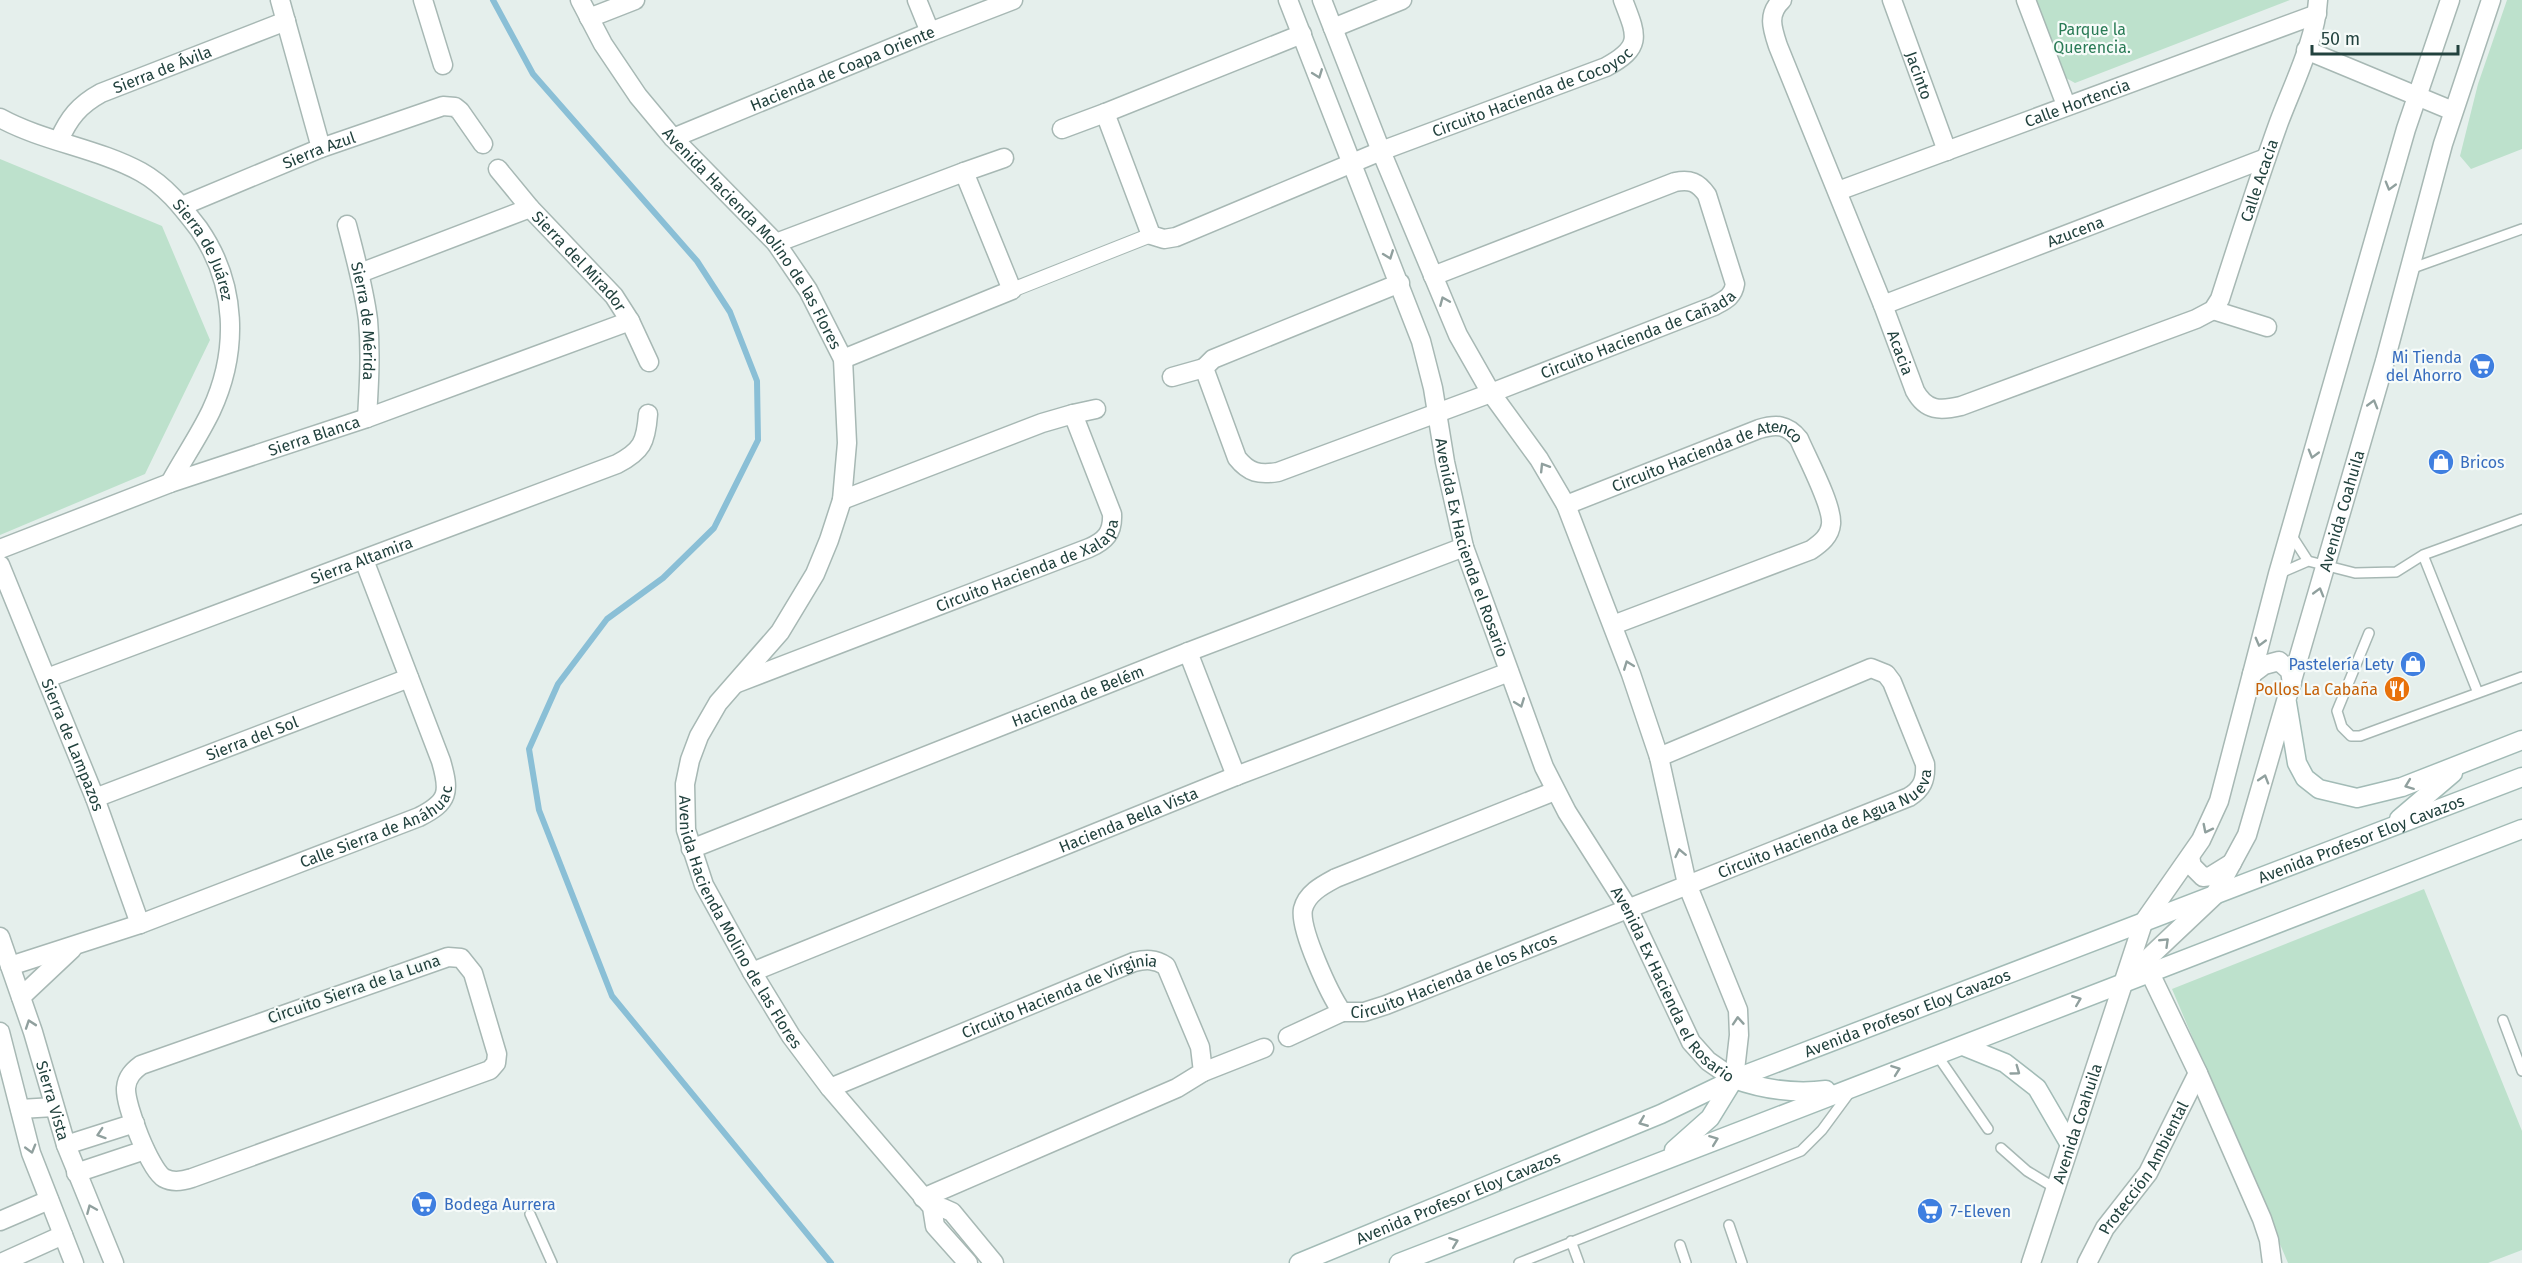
<svg xmlns="http://www.w3.org/2000/svg" width="2522" height="1263" font-family="'Fira Sans',sans-serif">
<style>
.green{fill:#bde1cc}
.lines{fill:none;stroke-linecap:round;stroke-linejoin:round}
.stream{stroke:#8abfd6;stroke-width:6}
.service-casing{stroke:#a7b8b4;stroke-width:12}
.pedestrian-casing{stroke:#a7b8b4;stroke-width:16}
.minor-casing{stroke:#a7b8b4;stroke-width:21}
.tertiary-casing{stroke:#a7b8b4;stroke-width:21}
.secondary-casing{stroke:#a2bbb6;stroke-width:21}
.service{stroke:#fff;stroke-width:9}
.pedestrian{stroke:#fff;stroke-width:14}
.minor{stroke:#fff;stroke-width:18}
.tertiary{stroke:#fff;stroke-width:18}
.secondary{stroke:#fff;stroke-width:18}
.oneway{stroke:#90a09e}
.labels{text-anchor:middle;dominant-baseline:central;stroke-width:4.5;stroke-linejoin:round;paint-order:stroke}
.park-label{font-size:16px;fill:#2a7b56;stroke:#f6fbf9}
.street-label{font-size:16px;fill:#22423e;stroke:#f6fbf9}
.shop-label{font-size:16px;fill:#366cbe;stroke:#f6fbf9;text-anchor:start}
.food-label{font-size:16px;fill:#c56008;stroke:#f6fbf9;text-anchor:end}
</style>
<rect width="100%" height="100%" fill="#e5efec"/>
<path class="green" d="M 2035,0 L 2290,0 L 2075,83 L 2066,78 Z
M 2507,0 L 2522,0 L 2522,149 L 2471,169 L 2460,156 L 2478,84 Z
M 0,159 L 162,226 L 210,340 L 145,474 L 0,535 Z
M 2424,889 L 2522,1131 L 2522,1250 L 2488,1263 L 2288,1263 L 2172,989 Z"/>
<g class="lines">
<path class="stream" d="M 493,0 L 533,74 L 697,261 L 730,312 L 757,381 L 758,440 L 714,528 L 663,578 L 607,619 L 558,684 L 529,749 L 539,810 L 612,996 L 831,1263"/>
<g class="service-casing">
<path id="service" d="M 2410,269 L 2522,229
M 2290,533 L 2308,561 L 2355,573 L 2396,572 L 2423,555 L 2522,519
M 2423,555 L 2478,693
M 2278,574 L 2308,561
M 2369,633 L 2337,711 L 2342,727 L 2351,736 L 2360,736 L 2379,729 L 2522,677
M 2503,1020 L 2522,1071
M 1937,1055 L 1988,1129
M 2001,1148 L 2027,1171 L 2055,1188
M 530,1214 L 552,1263
M 1729,1225 L 1742,1263
M 1571,1241 L 1579,1263
M 1680,1245 L 1686,1263
M 1519,1263 L 1801,1151 L 1822,1130 L 1850,1092"/>
</g>
<g class="pedestrian-casing">
<path id="pedestrian" d="M 1012,290 L 1151,235"/>
</g>
<g class="minor-casing">
<g id="minor">
<path d="M 280,0 L 321,148"/>
<path d="M 423,0 L 443,65"/>
<path id="s1" d="M 580,0 L 603,44 L 638,96 L 673,138 L 776,243 L 808,290 L 843,359 L 847,443 L 842,500 L 829,540 L 815,574 L 780,632 L 718,703 L 699,736 L 690,760 L 685,784 L 686,830 L 704,885 L 752,972 L 791,1036 L 830,1088 L 932,1207 L 935,1226 L 968,1263"/>
<path d="M 917,0 L 930,32"/>
<path id="s2" d="M 1288,0 L 1421,341 L 1433,388 L 1445,462 L 1464,547 L 1544,767 L 1567,812 L 1628,908 L 1691,1042 L 1708,1061 L 1734,1079 L 1739,1035 L 1738,1010 L 1687,884 L 1659,757 L 1631,674 L 1566,505 L 1539,459 L 1491,393 L 1458,335 L 1381,151 L 1322,0"/>
<path id="s3" d="M 1782,0 C 1767,14 1772,28 1778,46 L 1883,305 L 1915,391 C 1926,411 1940,411 1961,406 L 2196,319 L 2213,310 L 2220,299 C 2239,240 2258,180 2279,122 C 2293,85 2316,39 2318,0"/>
<path id="s4" d="M 1892,0 L 1947,151"/>
<path d="M 2026,0 L 2066,105"/>
<path d="M 589,18 L 635,0"/>
<path d="M 1333,28 L 1402,0"/>
<path id="s5" d="M 1302,34 L 1105,113 L 1151,235 L 1164,239 L 1176,237 L 1381,151 L 1606,67 C 1643,47 1637,36 1623,0"/>
<path d="M 2306,50 L 2453,111"/>
<path id="s6" d="M 0,118 C 44,142 97,148 141,172 C 166,186 182,207 199,229 C 237,284 239,351 211,411 C 199,436 183,459 170,483"/>
<path d="M 1062,129 L 1105,113"/>
<path id="s7" d="M 673,138 L 930,32 L 1013,0"/>
<path id="s8" d="M 59,140 C 69,118 79,105 101,93 L 286,21"/>
<path id="s9" d="M 498,169 L 530,208 L 614,296 L 630,321 L 649,362"/>
<path d="M 964,172 L 1004,158"/>
<path id="s10" d="M 1838,191 L 2317,14"/>
<path id="s11" d="M 182,206 L 321,148 L 443,106 L 455,107 L 460,111 L 483,144"/>
<path id="s12" d="M 347,225 C 355,256 364,288 368,320 C 371,353 369,385 367,418"/>
<path d="M 776,243 L 964,172 L 1012,290 L 843,359"/>
<path d="M 360,273 L 530,208"/>
<path id="s13" d="M 1400,283 L 1213,359 L 1204,368 L 1237,458 C 1249,473 1259,475 1278,472 L 1491,393 L 1714,306 C 1725,300 1733,297 1735,284 L 1707,195 C 1698,182 1690,179 1675,182 L 1433,276"/>
<path id="s14" d="M 1883,305 L 2266,158"/>
<path d="M 2213,310 L 2267,327"/>
<path d="M 1172,377 L 1204,368"/>
<path d="M 1073,414 L 1096,409"/>
<path id="s15" d="M 1566,505 L 1759,429 C 1776,424 1787,424 1799,439 C 1807,458 1833,506 1831,524 C 1830,536 1821,543 1811,550 L 1613,625"/>
<path id="s16" d="M 0,549 L 170,483 L 367,418 L 630,321"/>
<path id="s17" d="M 0,565 L 95,798 L 140,924"/>
<path d="M 1188,652 L 1236,776"/>
<path id="s18" d="M 47,678 L 617,464 C 642,451 646,442 648,414"/>
<path id="s19" d="M 737,683 L 1089,548 C 1105,541 1113,533 1112,514 L 1073,414 L 1042,423 L 842,500"/>
<path id="s20" d="M 1555,791 L 1336,878 C 1323,885 1307,893 1303,909 C 1299,929 1330,995 1342,1012 L 1364,1012 L 1386,1005 L 1909,797 C 1922,789 1926,780 1925,764 L 1892,682 L 1886,674 L 1871,668 L 1659,757"/>
<path id="s21" d="M 95,798 L 409,678"/>
<path id="s22" d="M 691,849 L 1188,652 L 1464,547"/>
<path id="s23" d="M 0,937 L 33,1032 L 66,1145 L 114,1263"/>
<path d="M 448,957 L 461,958 L 473,973 L 497,1054 L 496,1063 L 490,1070 L 192,1178 C 183,1181 173,1183 164,1178 C 150,1170 125,1105 126,1088 C 127,1077 133,1071 141,1065 Z"/>
<path id="s24" d="M 10,966 L 140,924 L 419,817 C 449,802 450,792 441,761 L 364,560"/>
<path id="s25" d="M 752,972 L 1236,776 L 1509,672"/>
<path d="M 2150,973 L 2198,1073 L 2262,1219 L 2269,1240 L 2272,1263"/>
<path d="M 21,997 L 72,949"/>
<path d="M 0,1032 L 31,1153 L 74,1263"/>
<path d="M 1288,1037 L 1342,1012"/>
<path d="M 1203,1072 L 1264,1048"/>
<path id="s26" d="M 830,1088 L 1134,962 C 1146,959 1155,959 1166,966 L 1200,1047 L 1203,1072 L 1177,1088 L 923,1198"/>
<path d="M 20,1109 L 54,1107"/>
<path d="M 66,1145 L 135,1123"/>
<path d="M 76,1173 L 145,1150"/>
<path d="M 932,1207 L 943,1208 L 952,1212 L 994,1263"/>
<path d="M 0,1221 L 49,1200"/>
<path d="M 1,1263 L 63,1235"/>
<path id="s27" d="M 2087,1263 L 2105,1228 L 2148,1173 L 2198,1073"/>
</g>
</g>
<g class="tertiary-casing">
<g id="tertiary">
<path d="M 2252,674 L 2264,665 L 2279,661 L 2290,671 L 2292,683"/>
<path d="M 2190,857 L 2192,866 L 2203,877 L 2211,876 L 2232,863"/>
<path id="s28" d="M 2124,981 L 2214,896 L 2247,835 L 2385,361 L 2443,144 L 2491,0"/>
<path id="s29" d="M 2031,1263 L 2143,923 L 2201,840 L 2219,801 L 2278,574 L 2406,129 L 2450,0"/>
</g>
</g>
<g class="secondary-casing">
<g id="secondary">
<path d="M 2287,703 L 2297,763 L 2305,778 L 2319,789 L 2357,798 L 2402,787 L 2522,740"/>
<path d="M 2399,819 L 2453,773"/>
<path d="M 1963,1046 L 2005,1063 L 2037,1088 L 2069,1143"/>
<path d="M 1734,1079 C 1765,1090 1793,1094 1826,1090"/>
<path d="M 1674,1150 L 1710,1118 L 1734,1079"/>
<path id="s30" d="M 1299,1263 L 1661,1114 L 1734,1079 L 2522,777"/>
<path d="M 1399,1263 L 2522,829"/>
</g>
</g>
<use href="#service" class="service"/>
<use href="#pedestrian" class="pedestrian"/>
<use href="#minor" class="minor"/>
<use href="#tertiary" class="tertiary"/>
<use href="#secondary" class="secondary"/>
</g>
<defs><path id="oneway-chevron" d="M-2-3.5L2.5 0L-2 3.5" fill="none" stroke-width="1.6" stroke-linecap="round" stroke-linejoin="round" transform="scale(1.5)"/></defs>
<g class="oneway">
<use href="#oneway-chevron" transform="translate(1318 74) rotate(69)"/>
<use href="#oneway-chevron" transform="translate(2390 186) rotate(106)"/>
<use href="#oneway-chevron" transform="translate(1389 255) rotate(69)"/>
<use href="#oneway-chevron" transform="translate(1444 301) rotate(-113)"/>
<use href="#oneway-chevron" transform="translate(2373 404) rotate(-74)"/>
<use href="#oneway-chevron" transform="translate(2313 454) rotate(106)"/>
<use href="#oneway-chevron" transform="translate(1544 467) rotate(-122)"/>
<use href="#oneway-chevron" transform="translate(2319 592) rotate(-74)"/>
<use href="#oneway-chevron" transform="translate(2260 642) rotate(105)"/>
<use href="#oneway-chevron" transform="translate(1628 665) rotate(-111)"/>
<use href="#oneway-chevron" transform="translate(1520 703) rotate(69)"/>
<use href="#oneway-chevron" transform="translate(2264 779) rotate(-73)"/>
<use href="#oneway-chevron" transform="translate(2409 785) rotate(159)"/>
<use href="#oneway-chevron" transform="translate(2207 829) rotate(117)"/>
<use href="#oneway-chevron" transform="translate(1680 853) rotate(-102)"/>
<use href="#oneway-chevron" transform="translate(2165 942) rotate(-44)"/>
<use href="#oneway-chevron" transform="translate(2077 1000) rotate(-22)"/>
<use href="#oneway-chevron" transform="translate(1738 1021) rotate(-94)"/>
<use href="#oneway-chevron" transform="translate(30 1024) rotate(-109)"/>
<use href="#oneway-chevron" transform="translate(1896 1070) rotate(-20)"/>
<use href="#oneway-chevron" transform="translate(2016 1071) rotate(36)"/>
<use href="#oneway-chevron" transform="translate(1643 1122) rotate(158)"/>
<use href="#oneway-chevron" transform="translate(101 1134) rotate(162)"/>
<use href="#oneway-chevron" transform="translate(1714 1140) rotate(-21)"/>
<use href="#oneway-chevron" transform="translate(31 1149) rotate(74)"/>
<use href="#oneway-chevron" transform="translate(91 1209) rotate(-113)"/>
<use href="#oneway-chevron" transform="translate(1454 1242) rotate(-21)"/>
</g>
<defs>
<g id="supermarket-disc" transform="scale(1.35)"><circle r="9.5" fill="#3f7fe0" stroke="#f6fbf9"/><path d="M-6-5.5h2.5l.6 2H6L4.5 2H-2.5L-4.4-4H-6ZM-1.5 3.2a1.3 1.3 0 1 0 .1 0ZM3 3.2a1.3 1.3 0 1 0 .1 0Z" fill="#fff"/></g>
<g id="shop-disc" transform="scale(1.35)"><circle r="9.5" fill="#3f7fe0" stroke="#f6fbf9"/><path d="M-5-2.5h2.3a2.7 3.5 0 0 1 5.4 0H5L5.5 6h-11ZM-1.5-2.5h3a1.5 2.3 0 0 0-3 0Z" fill="#fff"/></g>
<g id="restaurant-disc" transform="scale(1.35)"><circle r="9.5" fill="#e8710a" stroke="#f6fbf9"/><path d="M-5-6h1v4h1v-4h1v4h1v-4h1v5L-1.5 .5V6h-2V.5L-5-1ZM5-6V6H3V1.5H1.5Q1.5-4 5-6Z" fill="#fff"/></g>
</defs>
<g fill-rule="evenodd">
<use href="#supermarket-disc" x="2482" y="366"/>
<use href="#shop-disc" x="2441" y="462"/>
<use href="#shop-disc" x="2413" y="664"/>
<use href="#restaurant-disc" x="2397" y="689"/>
<use href="#supermarket-disc" x="424" y="1204"/>
<use href="#supermarket-disc" x="1930" y="1211"/>
</g>
<g class="labels">
<g class="park-label">
<text x="2092" y="29">Parque la<tspan x="2092" dy="18">Querencia.</tspan></text>
</g>
<g class="street-label">
<text stroke="none"><textPath href="#s8" startOffset="130">Sierra de Ávila</textPath></text>
<text stroke="none"><textPath href="#s7" startOffset="183">Hacienda de Coapa Oriente</textPath></text>
<text stroke="none"><textPath href="#s4" startOffset="80">Jacinto</textPath></text>
<text stroke="none"><textPath href="#s5" startOffset="753">Circuito Hacienda de Cocoyoc</textPath></text>
<text stroke="none"><textPath href="#s10" startOffset="255">Calle Hortencia</textPath></text>
<text stroke="none"><textPath href="#s11" startOffset="148">Sierra Azul</textPath></text>
<text stroke="none"><textPath href="#s3" startOffset="882">Calle Acacia</textPath></text>
<text stroke="none"><textPath href="#s14" startOffset="206">Azucena</textPath></text>
<text stroke="none"><textPath href="#s1" startOffset="296">Avenida Hacienda Molino de las Flores</textPath></text>
<text stroke="none"><textPath href="#s6" startOffset="254">Sierra de Juárez</textPath></text>
<text stroke="none"><textPath href="#s9" startOffset="123">Sierra del Mirador</textPath></text>
<text stroke="none"><textPath href="#s12" startOffset="98">Sierra de Mérida</textPath></text>
<text stroke="none"><textPath href="#s13" startOffset="742">Circuito Hacienda de Cañada</textPath></text>
<text stroke="none"><textPath href="#s3" startOffset="380">Acacia</textPath></text>
<text stroke="none"><textPath href="#s16" startOffset="334">Sierra Blanca</textPath></text>
<text stroke="none"><textPath href="#s15" startOffset="152">Circuito Hacienda de Atenco</textPath></text>
<text stroke="none"><textPath href="#s28" startOffset="531">Avenida Coahuila</textPath></text>
<text stroke="none"><textPath href="#s2" startOffset="579">Avenida Ex Hacienda el Rosario</textPath></text>
<text stroke="none"><textPath href="#s18" startOffset="336">Sierra Altamira</textPath></text>
<text stroke="none"><textPath href="#s19" startOffset="315">Circuito Hacienda de Xalapa</textPath></text>
<text stroke="none"><textPath href="#s22" startOffset="416">Hacienda de Belém</textPath></text>
<text stroke="none"><textPath href="#s21" startOffset="168">Sierra del Sol</textPath></text>
<text stroke="none"><textPath href="#s17" startOffset="194">Sierra de Lampazos</textPath></text>
<text stroke="none"><textPath href="#s20" startOffset="916">Circuito Hacienda de Agua Nueva</textPath></text>
<text stroke="none"><textPath href="#s25" startOffset="406">Hacienda Bella Vista</textPath></text>
<text stroke="none"><textPath href="#s24" startOffset="394">Calle Sierra de Anáhuac</textPath></text>
<text stroke="none"><textPath href="#s30" startOffset="1144">Avenida Profesor Eloy Cavazos</textPath></text>
<text stroke="none"><textPath href="#s1" startOffset="1070">Avenida Hacienda Molino de las Flores</textPath></text>
<text stroke="none"><textPath href="#s20" startOffset="512">Circuito Hacienda de los Arcos</textPath></text>
<text stroke="none"><textPath href="#s2" startOffset="1065">Avenida Ex Hacienda el Rosario</textPath></text>
<text transform="translate(354 989) rotate(-19)">Circuito Sierra de la Luna</text>
<text stroke="none"><textPath href="#s26" startOffset="248">Circuito Hacienda de Virginia</textPath></text>
<text stroke="none"><textPath href="#s30" startOffset="658">Avenida Profesor Eloy Cavazos</textPath></text>
<text stroke="none"><textPath href="#s23" startOffset="172">Sierra Vista</textPath></text>
<text stroke="none"><textPath href="#s29" startOffset="147">Avenida Coahuila</textPath></text>
<text stroke="none"><textPath href="#s27" startOffset="111">Protección Ambiental</textPath></text>
<text stroke="none"><textPath href="#s30" startOffset="172">Avenida Profesor Eloy Cavazos</textPath></text>
</g>
<g class="shop-label">
<text x="2462" y="357" text-anchor="end">Mi Tienda<tspan x="2462" dy="18">del Ahorro</tspan></text>
<text x="2460" y="462">Bricos</text>
<text x="2394" y="664" text-anchor="end">Pastelería Lety</text>
<text x="444" y="1204">Bodega Aurrera</text>
<text x="1950" y="1211">7-Eleven</text>
</g>
<g class="food-label">
<text x="2378" y="689">Pollos La Cabaña</text>
</g>
</g>
<path d="M2312 45v9h146v-9" fill="none" stroke="#22423e" stroke-width="3"/>
<text x="2321" y="45" font-size="18" fill="#22423e" stroke="#f6fbf9" stroke-width="4.5" paint-order="stroke">50 m</text>
</svg>
